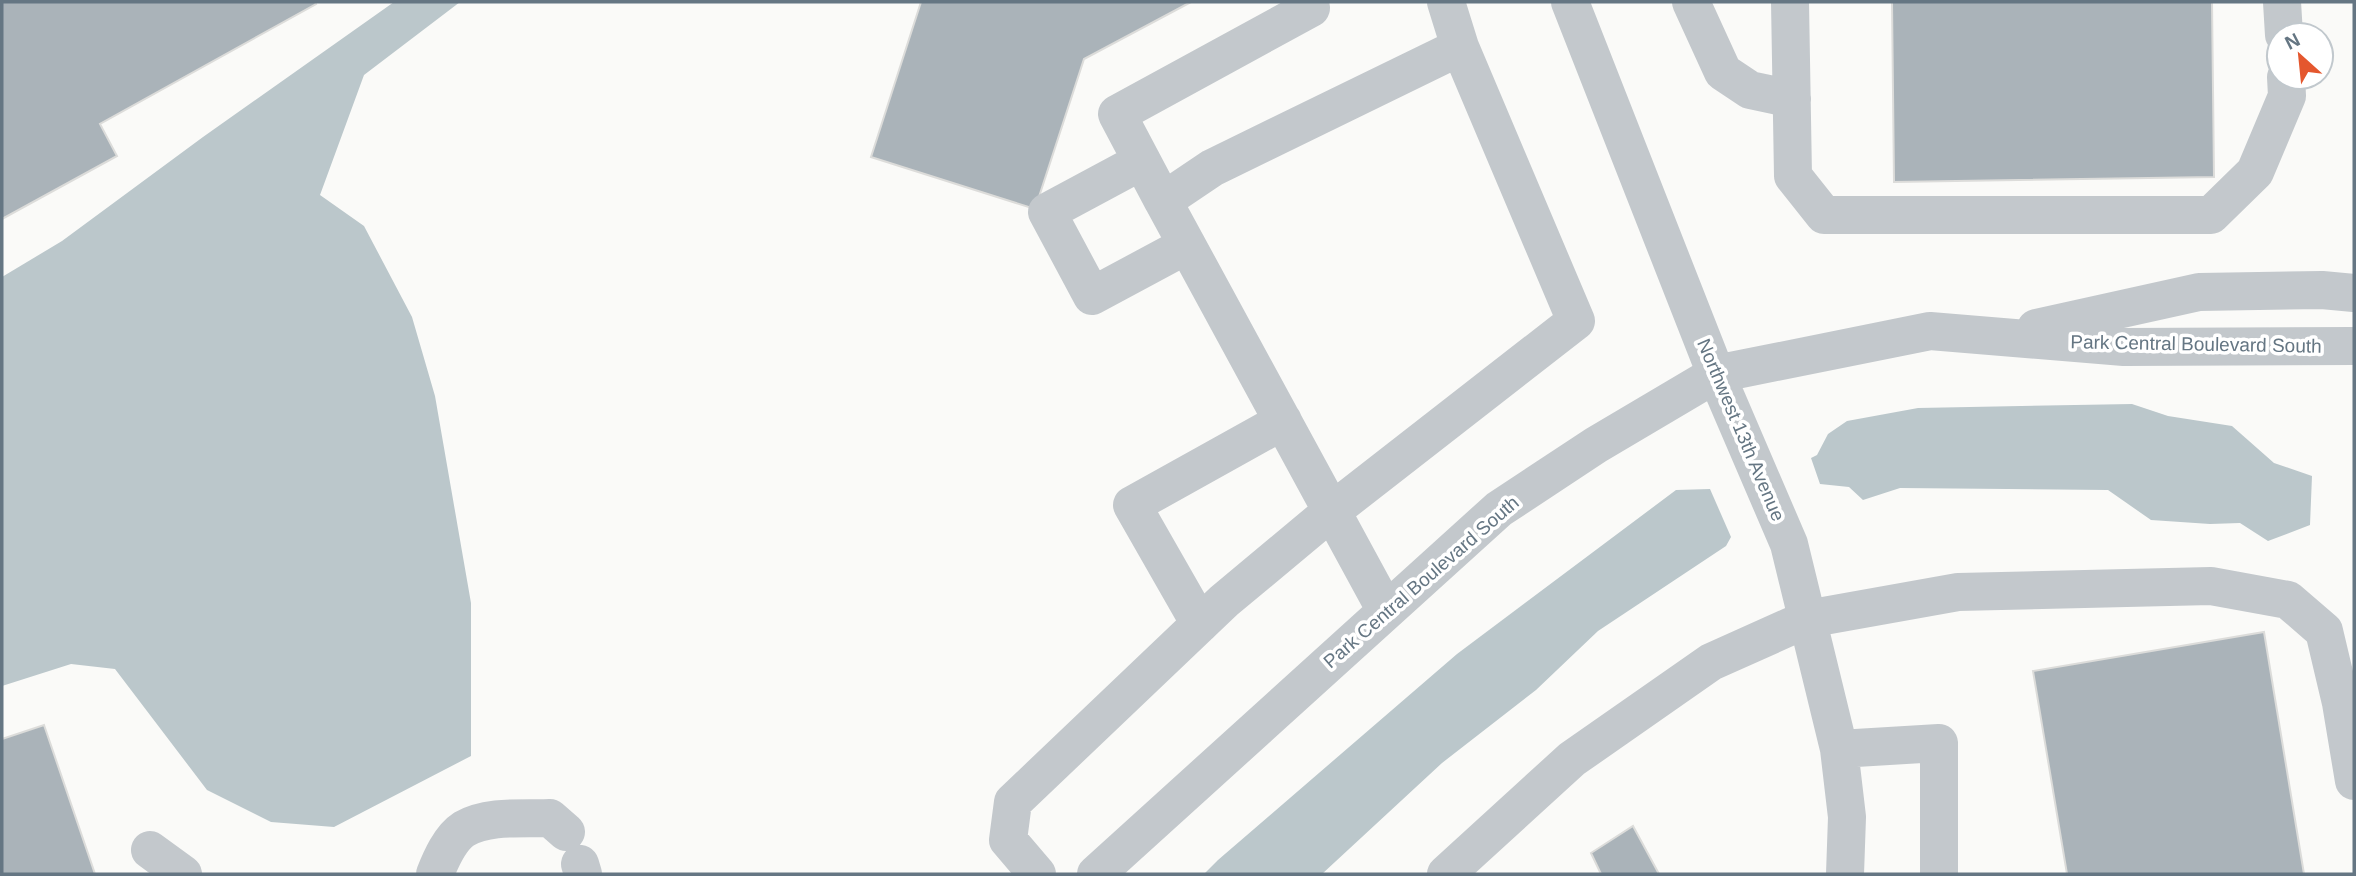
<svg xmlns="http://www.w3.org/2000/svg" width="2356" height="876" font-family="Helvetica,sans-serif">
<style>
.water{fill:#bbc7cb}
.building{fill:#aab3b9;stroke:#dcdcda;stroke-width:2}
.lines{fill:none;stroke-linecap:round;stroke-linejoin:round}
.minor{stroke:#c3c8cc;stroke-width:38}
.labels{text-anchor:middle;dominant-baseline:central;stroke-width:7;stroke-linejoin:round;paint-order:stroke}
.street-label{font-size:19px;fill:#657683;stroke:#fff}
</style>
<rect width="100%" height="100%" fill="#fafaf8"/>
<path class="water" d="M 394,2 L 460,2 L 364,75 L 320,195 L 364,226 L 412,317 L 435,396 L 471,603 L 471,756 L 334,827 L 271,822 L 207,790 L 115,669 L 71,664 L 2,686 L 2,277 L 62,241 L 203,137 Z
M 2132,404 L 2168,416 L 2232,426 L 2274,463 L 2312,476 L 2310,525 L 2268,541 L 2240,523 L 2210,524 L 2151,520 L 2108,490 L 1900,488 L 1863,500 L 1849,487 L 1820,484 L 1811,458 L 1817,455 L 1828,434 L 1847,421 L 1918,408 Z
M 1710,489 L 1731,537 L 1726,546 L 1598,631 L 1536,690 L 1442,763 L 1322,874 L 1204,874 L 1218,860 L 1457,654 L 1676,490 Z"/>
<path class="building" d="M 2,2 L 315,2 L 316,4 L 100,124 L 117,156 L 2,219 Z
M 921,2 L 1191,2 L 1084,59 L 1035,209 L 871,157 Z
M 1892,2 L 2212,2 L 2214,177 L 1894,182 Z
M 2264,632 L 2304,874 L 2067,874 L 2033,671 Z
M 44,725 L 95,874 L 2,874 L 2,739 Z
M 1633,826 L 1659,874 L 1601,874 L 1591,853 Z"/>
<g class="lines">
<path class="minor" d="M 1570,2 L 1716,374 L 1789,544 L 1839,749 L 1847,817 L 1845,874
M 1691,2 L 1723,72 L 1750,90 L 1792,99
M 1790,2 L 1793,176 L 1824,215 L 2211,215 L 2255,172 L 2287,96 L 2286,77
M 2282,2 L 2284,35
M 1142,161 L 1047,212 L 1092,296 L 1187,245
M 1163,201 L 1117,114 L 1311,8
M 2036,328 L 2199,292 L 2322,290 L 2354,293
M 1386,611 L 1163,201 L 1212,168 L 1460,47 L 1446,2
M 1200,624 L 1132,505 L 1283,421
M 1839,749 L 1939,743 L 1939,874
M 150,850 L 183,874
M 580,864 L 583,874
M 435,874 C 441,859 450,838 464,829 C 488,815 524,819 550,818 L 566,832
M 1037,874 L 1008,840 L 1013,802 L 1224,601 L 1332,511 L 1576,321 L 1460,47
M 1096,874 L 1499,509 L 1596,445 L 1716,374 L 1930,331 L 2124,347 L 2354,346
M 1446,874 L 1572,759 L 1711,662 L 1807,619 L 1958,592 L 2211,586 L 2288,600 L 2324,631 L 2341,703 L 2354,781"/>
</g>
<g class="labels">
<g class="street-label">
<text transform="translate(2196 344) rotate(1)">Park Central Boulevard South</text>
<text transform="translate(1741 430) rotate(67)">Northwest 13th Avenue</text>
<text transform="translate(1421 582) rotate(-41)">Park Central Boulevard South</text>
</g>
</g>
<rect width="2356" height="876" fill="none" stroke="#657683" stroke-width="7"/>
<g transform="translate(2300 56) rotate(333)"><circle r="33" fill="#ffffff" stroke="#c1c8cd" stroke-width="2"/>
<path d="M0-5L12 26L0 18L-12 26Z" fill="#e4572e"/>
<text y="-10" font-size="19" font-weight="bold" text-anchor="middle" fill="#657683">N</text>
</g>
</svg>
